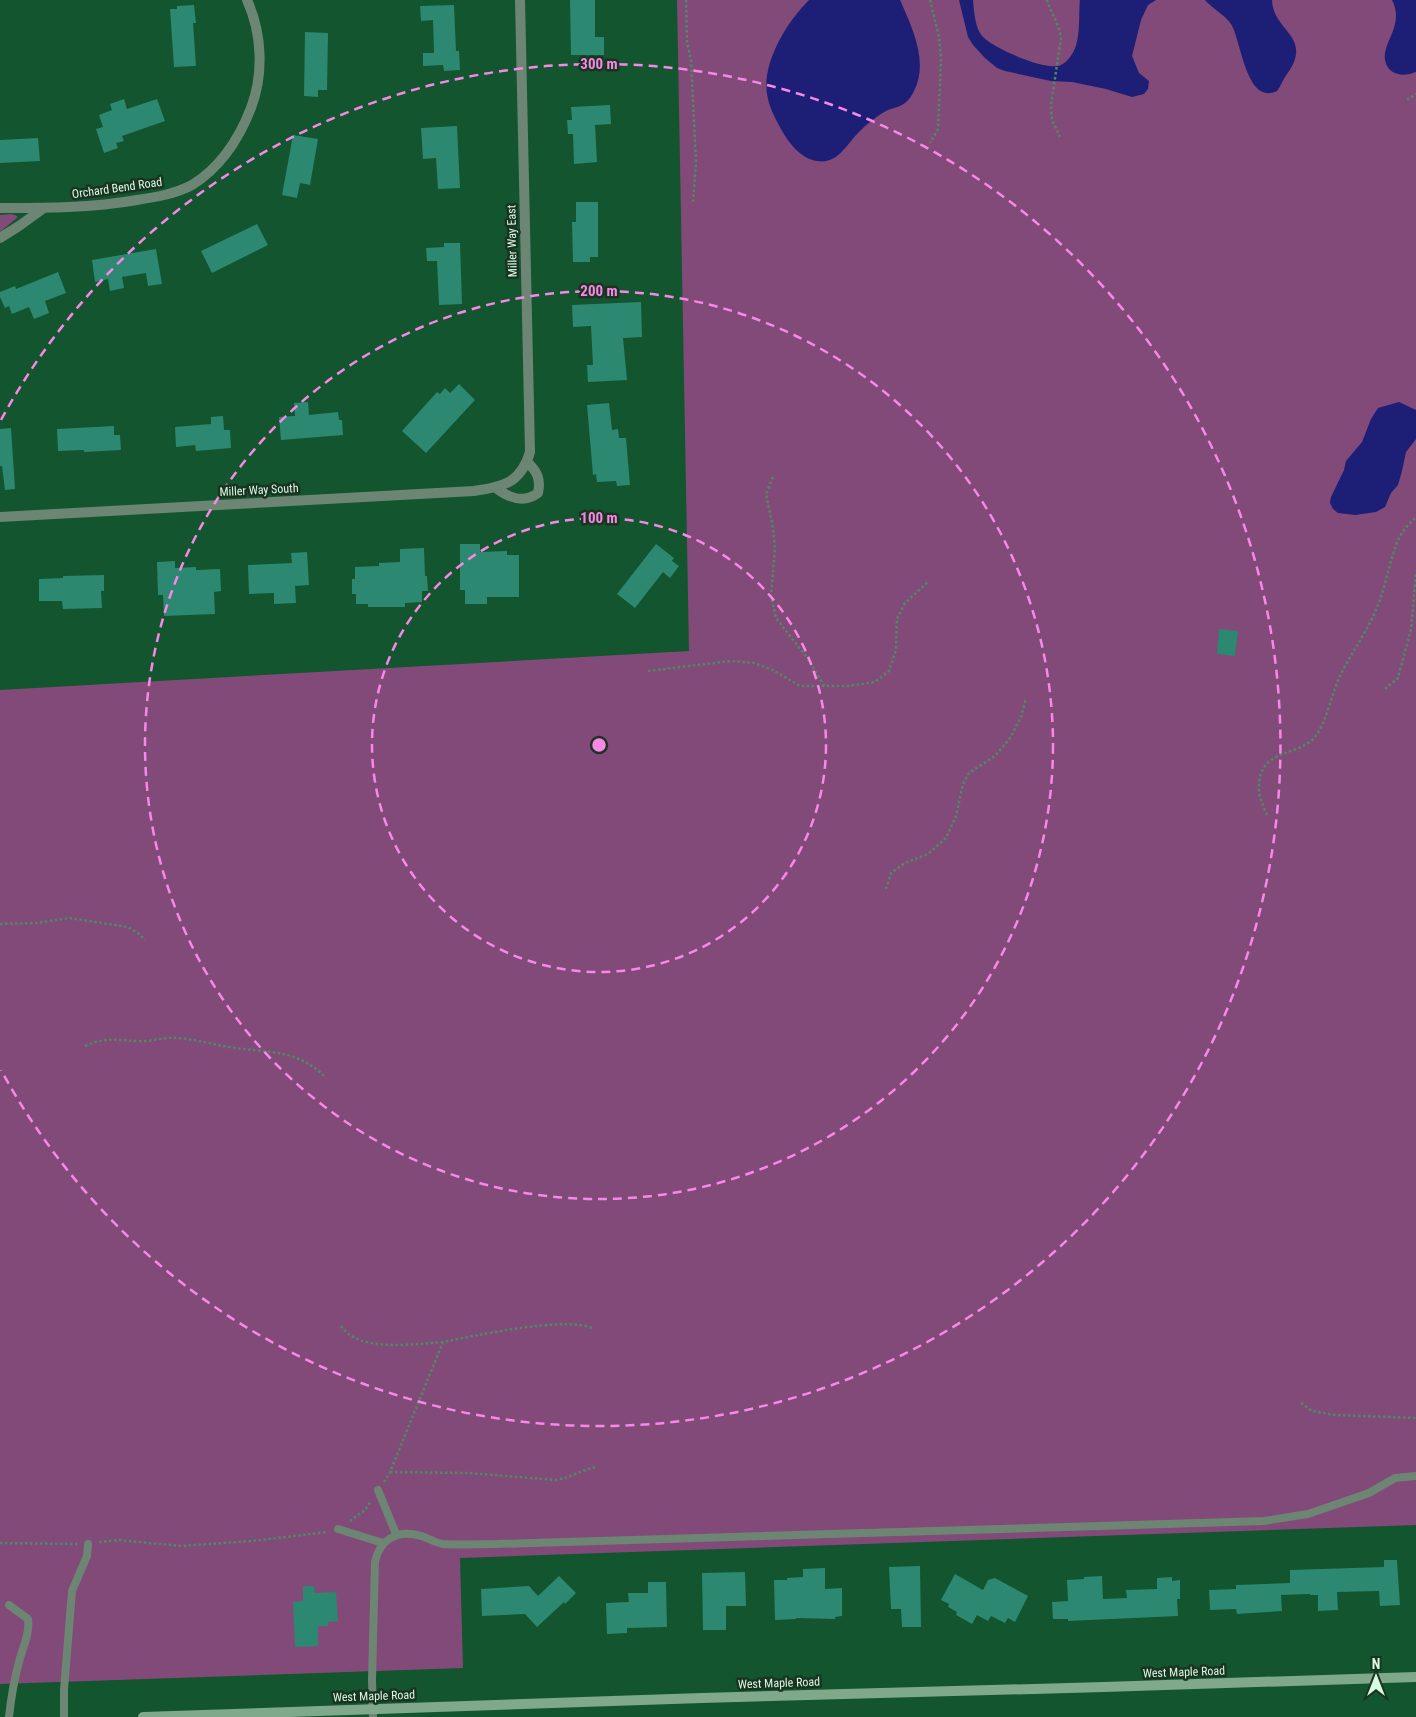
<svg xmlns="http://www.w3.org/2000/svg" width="1416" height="1717" font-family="'Roboto Condensed',sans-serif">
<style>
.green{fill:#814a78}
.water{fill:#1d1f76}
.building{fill:#2c8871}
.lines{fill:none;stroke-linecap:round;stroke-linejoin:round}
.path{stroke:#518966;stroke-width:2.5;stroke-dasharray:2.5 2.5;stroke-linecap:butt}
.lane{stroke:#6c8673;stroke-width:8}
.street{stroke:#6c8673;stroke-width:10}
.secondary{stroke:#7fa98a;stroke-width:10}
.ring{fill:none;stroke:#f987e8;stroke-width:2.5;stroke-dasharray:9 6}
.labels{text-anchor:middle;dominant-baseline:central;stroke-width:5;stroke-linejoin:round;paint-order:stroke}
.street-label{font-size:12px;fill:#d9f9e1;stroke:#1a3422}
.centre{fill:#f987e8;stroke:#1a3422;stroke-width:2.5}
.ring-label{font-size:15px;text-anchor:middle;font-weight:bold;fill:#f987e8;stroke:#1a3422;stroke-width:5;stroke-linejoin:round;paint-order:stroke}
</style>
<rect width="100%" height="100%" fill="#12552e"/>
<path class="green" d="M 677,0 L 1416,0 L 1416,1525 L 460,1558 L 463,1668 L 0,1684 L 0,690 L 689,651 Z
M 11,214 L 15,215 L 18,217 L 0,232 L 0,215 Z"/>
<path class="water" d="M 809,0 L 900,0 C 912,27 929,62 914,91 C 912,95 909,100 905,103 C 900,107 893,108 888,110 C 878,115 868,123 860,131 C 847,143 838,165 817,161 C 801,159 788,142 781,129 C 775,118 769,107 767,94 C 762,62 787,22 809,0 Z
M 959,0 L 973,0 C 974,11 975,29 983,37 C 995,49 1042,69 1058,66 C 1063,65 1068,60 1070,57 C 1082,43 1078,16 1080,0 L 1156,0 L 1148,5 L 1141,20 L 1132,56 L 1139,73 L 1149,81 L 1148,89 L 1144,94 L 1132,97 L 1106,89 L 1072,82 L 1051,81 L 1005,71 L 997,68 L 985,58 L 973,45 L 968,37 Z
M 1205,0 L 1272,0 C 1273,32 1314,36 1287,74 C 1283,79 1281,86 1277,91 C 1246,106 1241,39 1231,24 C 1224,14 1213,9 1205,0 Z
M 1392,0 L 1416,0 L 1416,72 C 1404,77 1388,76 1385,60 C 1382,42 1405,25 1392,0 Z
M 1399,402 L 1416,410 L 1416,439 L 1406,452 L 1402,471 L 1398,485 L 1391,493 L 1385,507 L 1376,512 L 1355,515 L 1338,513 L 1333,509 L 1330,503 L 1331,497 L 1344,470 L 1346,461 L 1362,442 L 1371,419 L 1378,408 Z"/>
<path class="building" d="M 570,0 L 595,0 L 595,37 L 604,37 L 604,55 L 571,55 Z
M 194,5 L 196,23 L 193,23 L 196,66 L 174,67 L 170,9 L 177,9 L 177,6 Z
M 454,5 L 456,51 L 459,51 L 460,70 L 444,71 L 443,65 L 423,66 L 423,53 L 434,53 L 433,20 L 421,21 L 420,6 Z
M 305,32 L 328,33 L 327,90 L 318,90 L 318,97 L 304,96 Z
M 124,99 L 127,109 L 157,99 L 165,121 L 122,136 L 124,141 L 116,143 L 118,148 L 104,153 L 96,129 L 103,127 L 99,115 L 112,110 L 110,104 Z
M 610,105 L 611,124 L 595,125 L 597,162 L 574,164 L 573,134 L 568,134 L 567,120 L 572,120 L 571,107 Z
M 457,126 L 460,188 L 438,189 L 436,158 L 423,159 L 421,128 Z
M 293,135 L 318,139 L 310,185 L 300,183 L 297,198 L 282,195 Z
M 38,138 L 40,161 L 0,163 L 0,140 Z
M 576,202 L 598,202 L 598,257 L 590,257 L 590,262 L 573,262 L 572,222 L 576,222 Z
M 257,224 L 268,245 L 212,273 L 201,251 Z
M 444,243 L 460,243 L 462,304 L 439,305 L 437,261 L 427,261 L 426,248 L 444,247 Z
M 156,249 L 162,284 L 148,286 L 146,273 L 122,277 L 124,288 L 110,291 L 108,279 L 95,282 L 92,260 Z
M 58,272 L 66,293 L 45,301 L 49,313 L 34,319 L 29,307 L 12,314 L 9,306 L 5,308 L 0,297 L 0,292 L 15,286 L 16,289 Z
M 641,302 L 642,337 L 623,338 L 627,380 L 588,382 L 587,365 L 593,365 L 591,326 L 573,327 L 572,305 Z
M 459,384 L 475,400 L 426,453 L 402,431 L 437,392 L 440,394 L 445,388 L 450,393 Z
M 308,402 L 309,415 L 338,412 L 339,420 L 342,420 L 343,435 L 281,440 L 279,417 L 295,416 L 294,403 Z
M 609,403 L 612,430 L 618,429 L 619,438 L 626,438 L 630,485 L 617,486 L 616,481 L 597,482 L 596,474 L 593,475 L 587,405 Z
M 223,416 L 224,430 L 230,430 L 231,448 L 196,451 L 195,445 L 176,447 L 175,427 L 211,424 L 211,417 Z
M 114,426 L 114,435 L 120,435 L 121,450 L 84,452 L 84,450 L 58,451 L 57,429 Z
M 11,428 L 15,489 L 5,490 L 2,466 L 0,466 L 0,429 Z
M 460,544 L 480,544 L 480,552 L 507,551 L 507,555 L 519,555 L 519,597 L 487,597 L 487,604 L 465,604 L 465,590 L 460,590 Z
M 656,544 L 674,558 L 672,561 L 679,566 L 670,578 L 663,572 L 635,608 L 617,594 Z
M 424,548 L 425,576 L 427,576 L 428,591 L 422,591 L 422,602 L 405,603 L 405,607 L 368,607 L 368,604 L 356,604 L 356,594 L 352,594 L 352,579 L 355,579 L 355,567 L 379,566 L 379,563 L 400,562 L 400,549 Z
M 307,552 L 309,585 L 295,586 L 296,603 L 274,604 L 274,593 L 249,594 L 248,565 L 292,563 L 291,553 Z
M 175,561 L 175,568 L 196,567 L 196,570 L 220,569 L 221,591 L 214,592 L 215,614 L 164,616 L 163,595 L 158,595 L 157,562 Z
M 104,575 L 104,591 L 101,591 L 102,608 L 63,609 L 62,601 L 39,601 L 39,579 L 63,578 L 63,576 Z
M 1219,629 L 1238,631 L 1235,656 L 1217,654 Z
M 1384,1560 L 1397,1560 L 1400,1605 L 1380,1606 L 1379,1591 L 1337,1592 L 1338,1610 L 1318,1611 L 1318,1595 L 1310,1595 L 1310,1594 L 1281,1595 L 1282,1611 L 1237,1614 L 1236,1609 L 1210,1610 L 1209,1590 L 1236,1589 L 1236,1585 L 1290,1583 L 1290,1570 L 1384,1567 Z
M 920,1566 L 921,1627 L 902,1627 L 901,1609 L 891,1609 L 889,1567 Z
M 825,1568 L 825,1589 L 842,1588 L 842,1616 L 835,1617 L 835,1619 L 796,1618 L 796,1619 L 775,1620 L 774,1580 L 787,1580 L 787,1578 L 803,1577 L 803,1569 Z
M 745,1572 L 746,1606 L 726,1606 L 726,1630 L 703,1630 L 702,1573 Z
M 955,1574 L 983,1590 L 988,1580 L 995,1578 L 1028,1596 L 1015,1622 L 1008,1618 L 1005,1623 L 991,1616 L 988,1621 L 977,1615 L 972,1624 L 956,1615 L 957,1612 L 948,1607 L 949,1604 L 941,1600 Z
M 559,1576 L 576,1593 L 565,1604 L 564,1602 L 537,1627 L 525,1614 L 482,1616 L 481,1589 L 529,1586 L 538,1596 Z
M 1102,1576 L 1103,1599 L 1127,1598 L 1126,1590 L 1157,1589 L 1157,1578 L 1172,1577 L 1172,1581 L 1180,1580 L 1180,1599 L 1177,1599 L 1178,1616 L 1068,1621 L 1068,1619 L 1053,1619 L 1052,1602 L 1068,1601 L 1067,1580 L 1084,1579 L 1084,1577 Z
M 648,1582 L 666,1582 L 667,1627 L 627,1628 L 627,1633 L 607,1634 L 606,1603 L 629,1602 L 628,1593 L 648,1593 Z
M 303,1586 L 314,1586 L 315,1593 L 336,1592 L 338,1621 L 328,1622 L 328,1626 L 318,1626 L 318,1646 L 295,1647 L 293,1602 L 303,1601 Z"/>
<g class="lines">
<path class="path" d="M 686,0 L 687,42 L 691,60 L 696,162 L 693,202
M 930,0 L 939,37 L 941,59 L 938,129 L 930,143
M 1047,0 C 1051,13 1059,24 1061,38 L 1051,105 L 1052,120 L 1060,137
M 1407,100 L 1416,94
M 773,477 L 766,494 L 773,528 L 775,549 L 771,596 L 776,618 L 808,659 L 824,686
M 648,671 L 731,661 L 754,663 L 773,670 L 800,686 L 848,686 L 875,682 L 889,671 L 896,650 L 897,619 L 905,603 L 929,581
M 1385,689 L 1398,678 L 1411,629 L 1416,572
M 1267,815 C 1264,807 1259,798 1259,790 C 1257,744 1304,760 1319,731 C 1329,713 1332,692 1341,674 C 1352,652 1366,633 1376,610 C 1386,587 1389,561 1399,538 C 1403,530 1410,523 1416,517
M 886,889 L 891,873 L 905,863 L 928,854 L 946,838 L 956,816 L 963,784 L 969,773 L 995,756 L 1010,738 L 1021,717 L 1026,698
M 0,924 L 37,923 L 69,918 L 128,927 L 139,934 L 145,940
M 85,1046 C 106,1036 120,1041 142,1041 C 153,1041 165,1037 176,1038 C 194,1039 212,1044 229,1047 C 265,1053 297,1048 325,1077
M 341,1326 C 359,1353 415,1344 443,1342
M 1301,1403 L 1312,1411 L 1335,1415 L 1416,1418
M 390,1472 L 469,1473 L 555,1480 C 570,1478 581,1470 596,1467
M 384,1482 L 390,1472 L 443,1342 C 474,1336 568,1315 594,1329
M 350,1521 L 365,1510 L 371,1501
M 99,1542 L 118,1540 L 181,1546 L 252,1541 L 327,1532
M 0,1543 L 78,1544"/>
<path class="lane" d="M 378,1490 L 396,1534
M 338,1529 L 383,1543
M 9,1717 C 11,1698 14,1680 19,1662 C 23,1647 30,1633 28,1619 L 9,1605
M 64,1717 L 64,1690 L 72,1591 L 87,1556 L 88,1544
M 373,1717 L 372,1680 L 375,1562 C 379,1541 396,1530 417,1535 C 426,1536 434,1543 443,1544 C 460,1545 479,1544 497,1544 L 1264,1521 L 1308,1514 L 1369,1493 L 1395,1478 L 1416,1476"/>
<path class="street" d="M 0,208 C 46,208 91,208 137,200 C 156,197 175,194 192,185 C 221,167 239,139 251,108 C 264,74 262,33 247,0
M 0,238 L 19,226 L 44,208
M 496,488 C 509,498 523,504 538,493 C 541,479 537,471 527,462
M 0,517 L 474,491 C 503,487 521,483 530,452 L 520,0"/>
<path class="secondary" d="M 143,1717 L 702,1698 L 1104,1687 L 1416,1677"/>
</g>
<g class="ring">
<circle cx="599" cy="745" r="227"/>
<circle cx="599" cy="745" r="454"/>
<path d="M1 420A681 681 0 1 1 1 1070"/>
</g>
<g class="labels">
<g class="street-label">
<text transform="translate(117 188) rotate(-8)">Orchard Bend Road</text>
<text transform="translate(512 241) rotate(-91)">Miller Way East</text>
<text transform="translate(259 490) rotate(-3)">Miller Way South</text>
<text transform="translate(1184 1672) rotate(-2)">West Maple Road</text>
<text transform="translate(779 1683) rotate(-2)">West Maple Road</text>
<text transform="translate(374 1696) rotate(-2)">West Maple Road</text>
</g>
</g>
<circle cx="599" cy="745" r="8" class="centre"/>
<g class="ring-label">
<text x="599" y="69">300 m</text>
<text x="599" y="296">200 m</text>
<text x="599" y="523">100 m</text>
</g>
<g transform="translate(1376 1677)" stroke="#1a3422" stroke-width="4" paint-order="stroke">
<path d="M0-4L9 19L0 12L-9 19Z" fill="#d9f9e1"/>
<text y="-8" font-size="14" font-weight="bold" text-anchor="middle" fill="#d9f9e1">N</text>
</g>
</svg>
